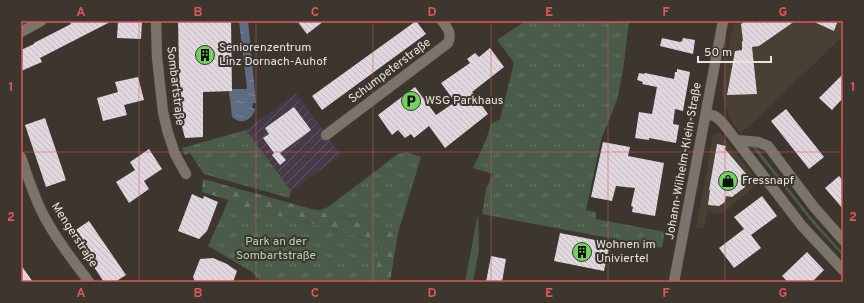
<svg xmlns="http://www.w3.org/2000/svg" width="864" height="303" font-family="Overpass,sans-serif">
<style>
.built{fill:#493f32}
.industrial{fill:url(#industrial-furrows)}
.grass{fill:#4a5c49}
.forest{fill:url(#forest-firs)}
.park{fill:url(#park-tufts)}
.water{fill:url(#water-ripples)}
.building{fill:url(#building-back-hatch)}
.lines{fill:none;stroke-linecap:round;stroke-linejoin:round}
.minor-casing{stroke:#5a544e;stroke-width:11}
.tertiary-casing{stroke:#5a544e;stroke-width:11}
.minor{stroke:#7b746c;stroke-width:10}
.tertiary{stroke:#7b746c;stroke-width:10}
.grid{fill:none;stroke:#da5756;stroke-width:1;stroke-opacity:0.55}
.labels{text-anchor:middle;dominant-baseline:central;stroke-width:4;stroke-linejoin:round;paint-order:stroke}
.poi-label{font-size:12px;fill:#e7e3de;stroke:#3c362e;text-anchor:start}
.street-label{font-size:12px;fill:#e7e3de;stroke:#3c362e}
.park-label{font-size:12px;fill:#b0d7ad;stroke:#3c362e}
.neatline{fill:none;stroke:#da5756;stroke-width:1.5}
.grid-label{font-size:13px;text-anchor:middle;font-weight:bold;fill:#da5756}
</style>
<defs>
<pattern id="industrial-furrows" width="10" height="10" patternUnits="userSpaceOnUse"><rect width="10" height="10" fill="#463a49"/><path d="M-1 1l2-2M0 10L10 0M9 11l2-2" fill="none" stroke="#615663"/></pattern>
<pattern id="forest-firs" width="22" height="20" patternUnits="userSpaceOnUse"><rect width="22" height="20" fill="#4a5c49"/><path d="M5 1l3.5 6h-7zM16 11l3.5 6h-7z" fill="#647363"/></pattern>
<pattern id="park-tufts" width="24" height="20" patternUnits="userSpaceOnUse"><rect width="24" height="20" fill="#4a5c49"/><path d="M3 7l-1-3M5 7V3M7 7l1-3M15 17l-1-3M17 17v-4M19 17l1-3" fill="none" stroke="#647363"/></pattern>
<pattern id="water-ripples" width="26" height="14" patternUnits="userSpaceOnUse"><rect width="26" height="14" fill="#5d6c83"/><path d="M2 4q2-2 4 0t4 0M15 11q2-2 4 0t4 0" fill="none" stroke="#7c889a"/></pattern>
<pattern id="building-back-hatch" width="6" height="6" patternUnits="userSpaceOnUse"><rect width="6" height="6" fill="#e0d7df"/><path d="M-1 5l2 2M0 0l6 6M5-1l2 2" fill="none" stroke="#c1bac0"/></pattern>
</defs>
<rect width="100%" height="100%" fill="#3c362e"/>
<path class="built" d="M 734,21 L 843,21 L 843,36 L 761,115 L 740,134 L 729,117 L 722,94 L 723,77 Z
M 717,132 L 720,133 L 759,183 L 721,214 L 708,211 L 704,228 L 696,227 L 713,135 Z"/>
<path class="industrial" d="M 296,93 L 341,155 L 291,191 L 246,130 Z"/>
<path class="grass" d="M 742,144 L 764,147 L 766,149 L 757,148 L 811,217 L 843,253 L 843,256 L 814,225 L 753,148 L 744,146 Z
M 478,213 L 479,250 L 473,282 L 465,282 Z"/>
<path class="forest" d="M 203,179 L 398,233 L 390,282 L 373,282 L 381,243 L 289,217 L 269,215 L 249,210 L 228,200 L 202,192 Z"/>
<path class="park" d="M 522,21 L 629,21 L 623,71 L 617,100 L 601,140 L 586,210 L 596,212 L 596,219 L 665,232 L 662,248 L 482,214 L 486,189 L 493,174 L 473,168 L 486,140 L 491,124 L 500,119 L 514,63 L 497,40 L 521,24 Z
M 246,130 L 291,191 L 289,198 L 204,174 L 190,153 L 185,155 L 182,148 Z
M 407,152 L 421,157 L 398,233 L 312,209 L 320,210 L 328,207 L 398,154 Z
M 228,200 L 249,210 L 269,215 L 289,217 L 381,243 L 373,282 L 261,282 L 252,272 L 208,246 L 226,206 Z"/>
<path class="water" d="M 239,21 L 248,21 L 256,103 L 253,103 L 252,108 L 255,109 C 252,121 241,125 232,117 L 229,91 L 232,91 L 232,89 L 247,89 Z"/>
<path class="building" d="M 69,21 L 112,21 L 40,58 L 42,62 L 21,71 L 21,50 L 34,44 L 34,43 L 71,24 Z
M 118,21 L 142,21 L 141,39 L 117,38 Z
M 178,21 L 231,21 L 232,91 L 203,92 L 203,137 L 185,138 L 180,119 Z
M 297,21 L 324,21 L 307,34 Z
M 416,21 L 426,34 L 322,110 L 312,96 Z
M 745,21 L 795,21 L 759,46 L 752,47 L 757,94 L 727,95 L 735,51 L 742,50 L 742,41 L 743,41 L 741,24 Z
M 812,21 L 833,21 L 837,23 L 834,31 Z
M 662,38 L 680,42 L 682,41 L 683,38 L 695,40 L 693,54 L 660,46 Z
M 490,48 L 504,67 L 472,92 L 488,114 L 445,148 L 429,126 L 414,138 L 411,134 L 405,138 L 398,130 L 392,135 L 378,115 L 415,87 L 436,115 L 455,102 L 441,83 L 470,63 L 467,59 L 475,53 L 479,57 Z
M 677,69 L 690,72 L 683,111 L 675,109 L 673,124 L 679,125 L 676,143 L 649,138 L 649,140 L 635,138 L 639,112 L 652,114 L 657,87 L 642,84 L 643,82 L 637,80 L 639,73 L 644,74 L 645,73 L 674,79 L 675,72 L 677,72 Z
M 843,74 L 843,98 L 832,110 L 819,98 Z
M 138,77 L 144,100 L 124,105 L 127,115 L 103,121 L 97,98 L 118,92 L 115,82 Z
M 294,107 L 311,130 L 280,153 L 286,160 L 280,165 L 272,155 L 274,153 L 263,138 L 269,134 L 265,128 Z
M 786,109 L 824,157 L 809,169 L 771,121 Z
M 45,118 L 66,180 L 46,187 L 25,125 Z
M 603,142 L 630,147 L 628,156 L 664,163 L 655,216 L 632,212 L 633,207 L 631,206 L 635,188 L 616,186 L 612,201 L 591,197 Z
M 717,144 L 726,146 L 725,149 L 747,175 L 745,187 L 732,197 L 726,196 L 725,202 L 719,206 L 708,205 L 710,190 L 709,190 Z
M 149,149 L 162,169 L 144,181 L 149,189 L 129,203 L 116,182 L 135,170 L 130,162 Z
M 839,176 L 843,181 L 843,209 L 825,188 Z
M 192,194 L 203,199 L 204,196 L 218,202 L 207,231 L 199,239 L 178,231 Z
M 762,196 L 777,216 L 751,235 L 761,248 L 734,268 L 719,248 L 744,229 L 734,217 Z
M 89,221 L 126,275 L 115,282 L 104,282 L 71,233 Z
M 560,233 L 610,243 L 604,271 L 554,261 Z
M 807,252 L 824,270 L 812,282 L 788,282 L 782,276 Z
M 491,256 L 506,259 L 502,282 L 486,282 Z
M 213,258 L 227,264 L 237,271 L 233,282 L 195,282 L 193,277 L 200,259 Z
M 21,265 L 33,282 L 21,282 Z"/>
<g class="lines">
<g class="minor-casing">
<path id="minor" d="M 156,21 L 157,57 L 163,112 L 168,133 L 175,154 L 186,174
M 706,114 L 715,116 L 722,122 L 802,226 L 843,270
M 326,135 L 448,43 C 452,34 448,28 442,21
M 736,140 L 758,142 L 768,146 L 814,207 L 843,240
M 21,157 C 27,175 33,193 41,210 C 53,235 72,259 89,282
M 674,282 L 723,21"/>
</g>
<g class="tertiary-casing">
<path id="tertiary" d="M 21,32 L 41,21"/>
</g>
<use href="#minor" class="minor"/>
<use href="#tertiary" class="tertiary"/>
</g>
<path class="grid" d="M 139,21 L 139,282M 256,21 L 256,282M 373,21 L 373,282M 491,21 L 491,282M 608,21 L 608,282M 725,21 L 725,282M 21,152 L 843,152"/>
<defs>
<g id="building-disc" transform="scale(1)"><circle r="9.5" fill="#71d25e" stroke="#3c362e"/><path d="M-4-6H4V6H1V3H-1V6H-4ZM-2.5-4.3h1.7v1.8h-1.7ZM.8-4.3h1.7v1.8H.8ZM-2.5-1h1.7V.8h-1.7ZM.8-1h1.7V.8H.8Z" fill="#111"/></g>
<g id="parking-disc" transform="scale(1)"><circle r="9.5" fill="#71d25e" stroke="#3c362e"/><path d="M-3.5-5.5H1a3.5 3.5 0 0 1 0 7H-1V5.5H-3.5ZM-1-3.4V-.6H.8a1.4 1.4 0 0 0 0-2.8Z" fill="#111"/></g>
<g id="shop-disc" transform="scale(1)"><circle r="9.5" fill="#71d25e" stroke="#3c362e"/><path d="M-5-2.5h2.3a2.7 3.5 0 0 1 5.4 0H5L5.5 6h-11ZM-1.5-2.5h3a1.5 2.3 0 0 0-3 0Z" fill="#111"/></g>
</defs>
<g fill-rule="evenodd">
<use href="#building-disc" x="205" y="55"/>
<use href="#parking-disc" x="411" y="101"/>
<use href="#shop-disc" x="728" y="181"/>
<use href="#building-disc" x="582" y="252"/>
</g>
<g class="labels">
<g class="poi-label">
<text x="219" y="48">Seniorenzentrum<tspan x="219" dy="14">Linz Dornach-Auhof</tspan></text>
<text x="425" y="101">WSG Parkhaus</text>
<text x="742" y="181">Fressnapf</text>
<text x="596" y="245">Wohnen im<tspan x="596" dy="14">Univiertel</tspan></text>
</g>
<g class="street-label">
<text transform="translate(390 71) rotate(-37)">Schumpeterstraße</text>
<text transform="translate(175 86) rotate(83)">Sombartstraße</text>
<text transform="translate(684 161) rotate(-80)">Johann-Wilhelm-Klein-Straße</text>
<text transform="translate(74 235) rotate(57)">Mengerstraße</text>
</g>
<g class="park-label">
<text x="276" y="242">Park an der<tspan x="276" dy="14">Sombartstraße</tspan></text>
</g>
</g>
<rect width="864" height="303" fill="none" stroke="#3c362e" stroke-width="44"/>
<path d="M698 56v6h73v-6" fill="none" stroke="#e7e3de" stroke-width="2"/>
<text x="704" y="56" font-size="12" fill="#e7e3de" stroke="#3c362e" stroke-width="3" paint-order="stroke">50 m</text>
<rect x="22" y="22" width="820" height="259" class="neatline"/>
<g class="grid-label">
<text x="81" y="16">A</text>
<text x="198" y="16">B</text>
<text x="315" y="16">C</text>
<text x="432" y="16">D</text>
<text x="549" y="16">E</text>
<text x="666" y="16">F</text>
<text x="783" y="16">G</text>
<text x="11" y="91">1</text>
<text x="853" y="91">1</text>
<text x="11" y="221">2</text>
<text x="853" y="221">2</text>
<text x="81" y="297">A</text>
<text x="198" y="297">B</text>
<text x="315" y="297">C</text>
<text x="432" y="297">D</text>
<text x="549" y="297">E</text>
<text x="666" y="297">F</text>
<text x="783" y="297">G</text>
</g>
</svg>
